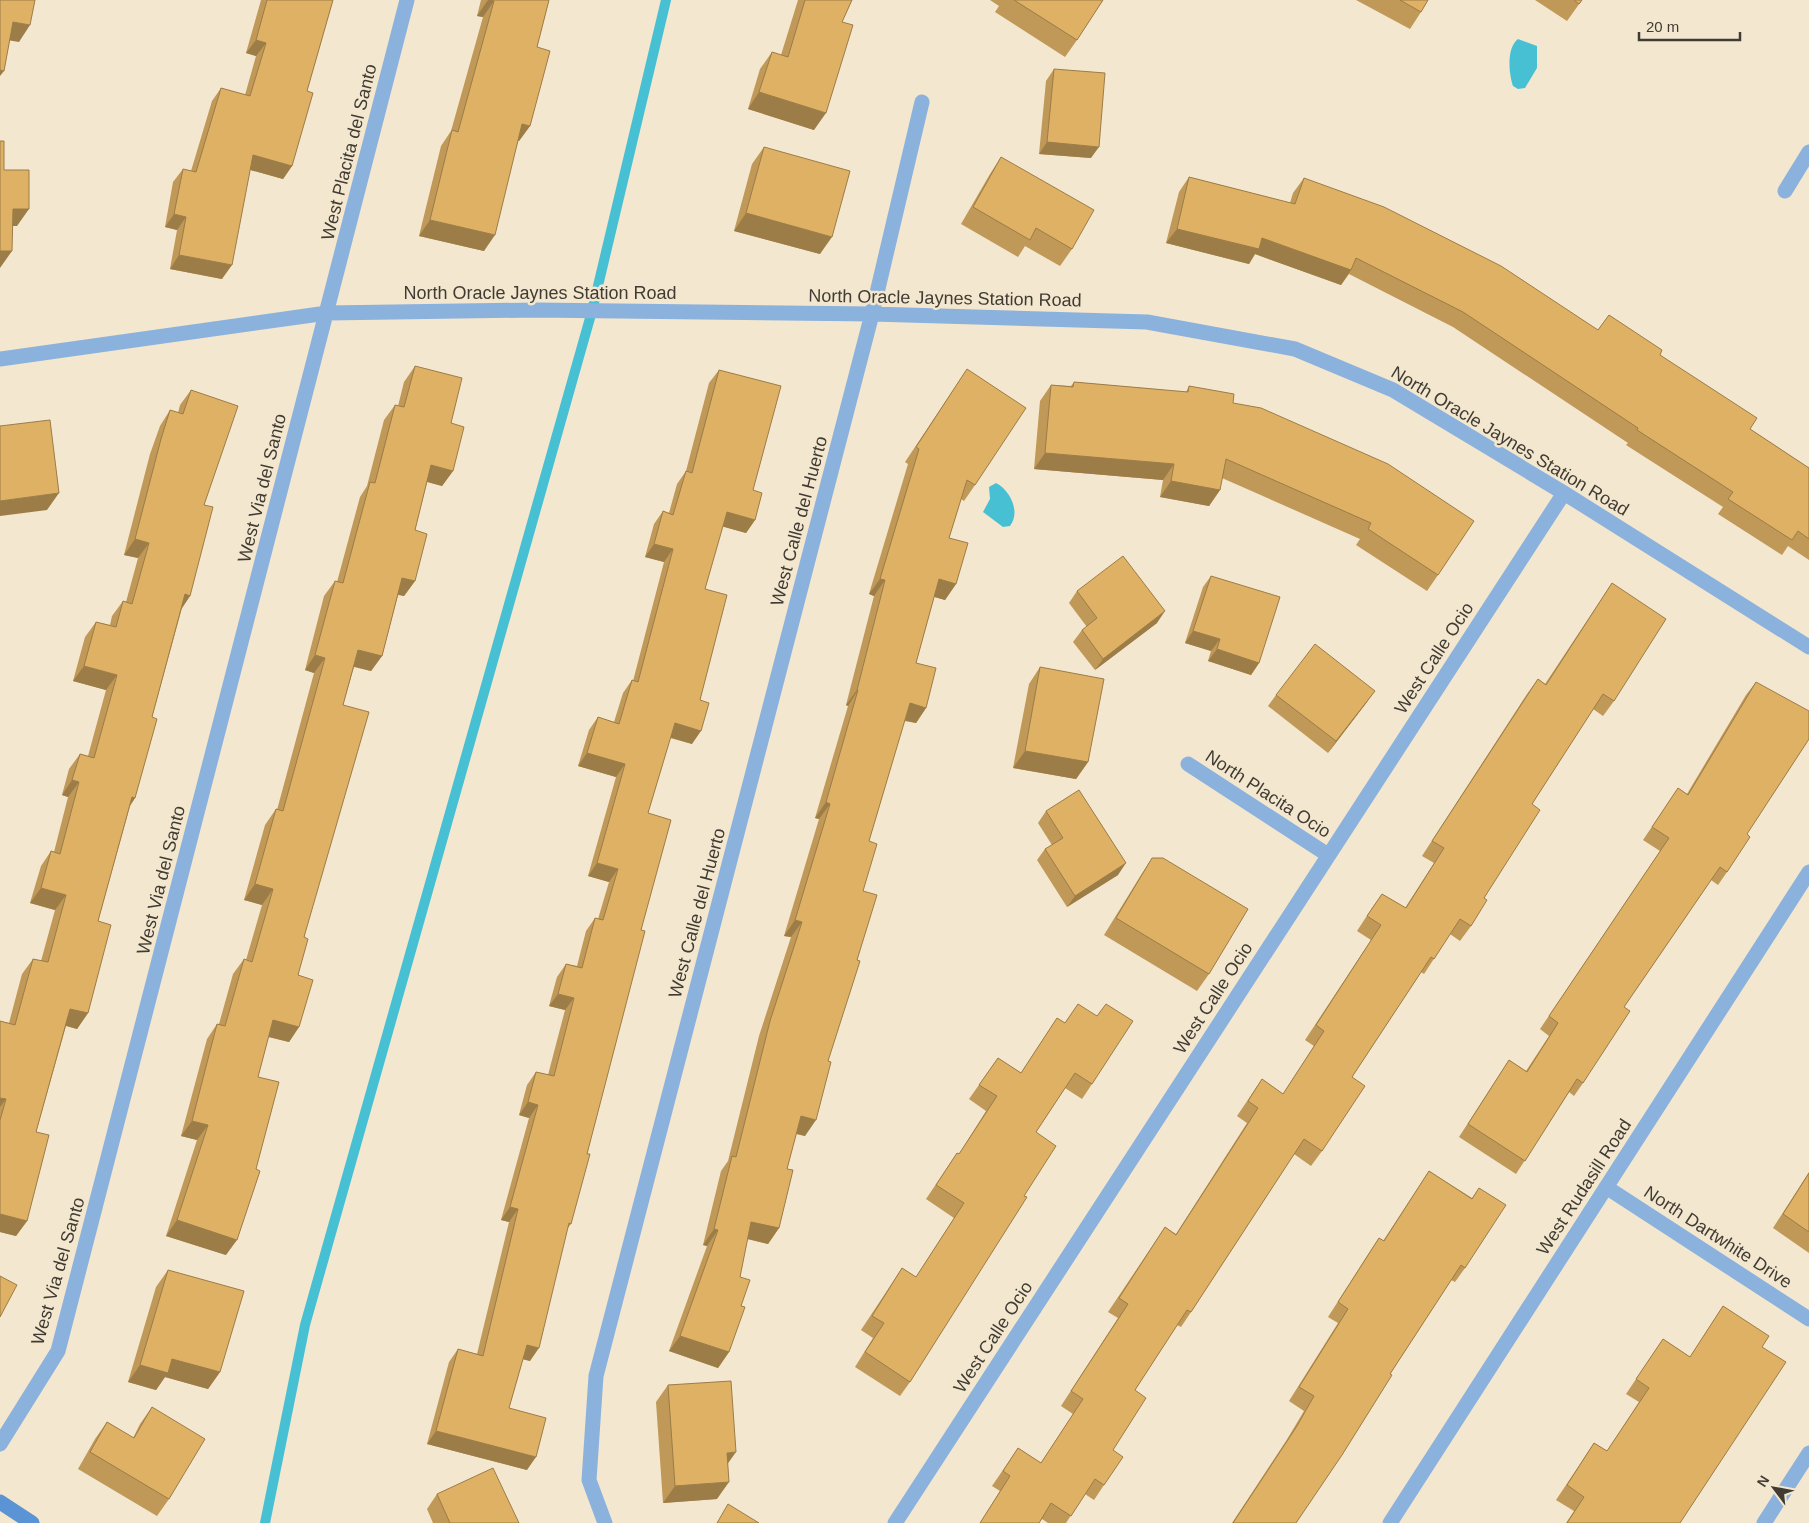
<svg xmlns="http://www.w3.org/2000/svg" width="1809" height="1523" font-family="Helvetica,sans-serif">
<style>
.water{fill:#48c0d4}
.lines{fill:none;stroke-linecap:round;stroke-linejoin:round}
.stream{stroke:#48c0d4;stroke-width:10}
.street{stroke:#8bb1dd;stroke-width:15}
.secondary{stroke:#5b94d5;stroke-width:15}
.wall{fill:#c09857}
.shaded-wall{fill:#9c7c47}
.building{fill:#dfb165;stroke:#9c7c47}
.labels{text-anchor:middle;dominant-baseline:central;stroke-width:5;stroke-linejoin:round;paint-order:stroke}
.street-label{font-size:18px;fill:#413c33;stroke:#f3e7cf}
</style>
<rect width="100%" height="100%" fill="#f3e7cf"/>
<path class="water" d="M 1518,39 L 1537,46 L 1537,68 L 1525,88 L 1518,89 L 1513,86 C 1509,74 1506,48 1518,39 Z
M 996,483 C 1010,490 1021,512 1010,526 L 1003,527 L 983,512 L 990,499 L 989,487 Z"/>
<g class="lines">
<path class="stream" d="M 265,1523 L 305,1325 L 592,311 L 666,0"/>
<path class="street" d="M 1785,191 L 1809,152
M 0,359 L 327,313 L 535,310 L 872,314 L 1147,322 L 1295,349 L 1393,390 L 1564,493 L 1809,647
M 1188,764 L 1328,855
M 1606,1187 L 1809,1319
M 0,1444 L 58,1351 L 407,0
M 605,1523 L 589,1480 L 596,1376 L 872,314 L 922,102
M 895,1523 L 1564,493
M 1390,1523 L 1809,872
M 1764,1523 L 1809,1453"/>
<path class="secondary" d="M 0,1502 L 32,1523"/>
</g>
<path class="wall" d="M 261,0 L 333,0 L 307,91 L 292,166 L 283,179 L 250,170 L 222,279 L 170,269 L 177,230 L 165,227 L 173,182 L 183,169 L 191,171 L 212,101 L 221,88 L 245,95 L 256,56 L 246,53 Z
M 481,0 L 549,0 L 537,47 L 530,126 L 519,141 L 518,141 L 484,251 L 419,236 L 441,146 L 451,131 L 483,17 L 477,16 Z
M 798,0 L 852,0 L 842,22 L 814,130 L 748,109 L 760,69 L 772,52 L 781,55 Z
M 990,0 L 1103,0 L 1077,40 L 1065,57 L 995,12 L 999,6 Z
M 1356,0 L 1428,0 L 1421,12 L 1410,29 Z
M 1535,0 L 1582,0 L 1567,21 Z
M 1054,69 L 1091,158 L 1039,154 L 1046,81 Z
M 764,147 L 820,254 L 734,231 L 752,164 Z
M 1001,157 L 1072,249 L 1060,266 L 1025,246 L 1018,257 L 961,224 L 990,174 Z
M 1189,177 L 1290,203 L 1293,193 L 1304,178 L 1598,330 L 1609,315 L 1660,355 L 1750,429 L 1809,468 L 1809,560 L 1788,546 L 1782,555 L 1718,514 L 1723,507 L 1626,445 L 1628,443 L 1453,327 L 1349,274 L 1341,285 L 1255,254 L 1249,264 L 1166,243 L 1179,192 Z
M 415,366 L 451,423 L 453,471 L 442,486 L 427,482 L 415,530 L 415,581 L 404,596 L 398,595 L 382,656 L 371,671 L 354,667 L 343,705 L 298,975 L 299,1027 L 289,1042 L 268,1037 L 258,1077 L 226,1255 L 166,1236 L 197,1140 L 181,1136 L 207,1039 L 217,1024 L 219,1024 L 233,974 L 244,959 L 246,960 L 262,905 L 244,900 L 265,825 L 276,809 L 277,810 L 314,673 L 305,670 L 324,596 L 335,581 L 337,582 L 360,497 L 367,486 L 384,420 L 395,405 L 398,406 L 404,382 Z
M 967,369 L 975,485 L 964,501 L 961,499 L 949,538 L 956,584 L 945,600 L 934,597 L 916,663 L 926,708 L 916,723 L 904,721 L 869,841 L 863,891 L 857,960 L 805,1136 L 796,1134 L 787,1169 L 779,1228 L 768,1244 L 747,1239 L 740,1277 L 741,1306 L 729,1352 L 718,1368 L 669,1351 L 707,1246 L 703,1245 L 721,1171 L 728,1161 L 759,1036 L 791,937 L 784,936 L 819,819 L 815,818 L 848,706 L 846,705 L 874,596 L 869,594 L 908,464 L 905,462 Z
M 719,370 L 753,490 L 755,520 L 746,533 L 722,526 L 705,589 L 700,700 L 692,744 L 670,738 L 648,813 L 641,930 L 587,1154 L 571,1224 L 567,1229 L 530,1361 L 523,1359 L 509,1408 L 527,1470 L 427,1444 L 449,1362 L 458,1349 L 477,1354 L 509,1222 L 501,1220 L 529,1118 L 519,1115 L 527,1085 L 536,1072 L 548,1075 L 565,1010 L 549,1006 L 557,977 L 566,964 L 577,966 L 586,931 L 595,918 L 598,919 L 609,882 L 588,876 L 616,777 L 578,766 L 589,730 L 598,717 L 614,722 L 623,693 L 632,680 L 633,681 L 664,562 L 645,557 L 654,524 L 663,511 L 669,513 L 677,484 L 686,471 L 709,383 Z
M 1074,382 L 1186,392 L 1189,386 L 1233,403 L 1438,575 L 1427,591 L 1356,545 L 1360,539 L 1222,478 L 1220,490 L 1209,506 L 1160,497 L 1163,480 L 1034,469 L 1040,401 L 1051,385 L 1071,386 Z
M 191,390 L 204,505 L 190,596 L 182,608 L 152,717 L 135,798 L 130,806 L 98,921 L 88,1013 L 77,1029 L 66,1026 L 36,1132 L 27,1221 L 16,1236 L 0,1232 L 0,1021 L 9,1023 L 22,974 L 33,959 L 41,961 L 55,910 L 30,903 L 41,866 L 51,851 L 54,852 L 68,797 L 62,795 L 69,769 L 80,754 L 88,756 L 106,690 L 73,681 L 85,637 L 96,622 L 110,625 L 112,616 L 123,601 L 126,602 L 138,558 L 124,555 L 150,454 L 160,426 L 170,410 L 178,413 L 180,405 Z
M 1211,576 L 1259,663 L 1251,675 L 1208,661 L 1211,651 L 1185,643 L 1203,587 Z
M 1612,583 L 1614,701 L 1603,716 L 1593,709 L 1532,804 L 1484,898 L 1471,926 L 1460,941 L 1450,934 L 1424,974 L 1421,972 L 1352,1077 L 1322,1151 L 1311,1166 L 1294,1154 L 1191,1312 L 1181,1327 L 1177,1325 L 1135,1390 L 1113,1450 L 1104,1485 L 1094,1500 L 1085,1494 L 1066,1523 L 1048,1523 L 1042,1519 L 1039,1523 L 980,1523 L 1000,1491 L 992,1486 L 1018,1448 L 1041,1463 L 1073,1414 L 1061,1406 L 1118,1318 L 1108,1312 L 1165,1227 L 1176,1234 L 1247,1123 L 1237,1116 L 1262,1079 L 1283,1094 L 1314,1046 L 1305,1040 L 1371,940 L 1357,931 L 1372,908 L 1382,894 L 1405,908 L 1434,863 L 1422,856 L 1527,694 L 1538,679 L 1545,684 Z
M 1077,591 L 1157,623 L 1095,670 L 1073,642 L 1082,630 L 1087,627 L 1069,603 Z
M 1040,667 L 1088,762 L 1076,779 L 1013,768 L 1029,684 Z
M 1756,682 L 1747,834 L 1727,872 L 1718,885 L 1711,880 L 1624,1007 L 1583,1083 L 1574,1096 L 1569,1092 L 1516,1174 L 1459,1137 L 1509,1060 L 1526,1071 L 1549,1036 L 1540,1029 L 1660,851 L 1643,840 L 1678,788 L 1687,794 L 1746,695 Z
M 1276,695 L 1367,702 L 1328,753 L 1268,706 Z
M 1046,811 L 1118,875 L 1067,907 L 1037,860 L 1045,849 L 1052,845 L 1038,823 Z
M 1152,858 L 1209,974 L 1197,991 L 1104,935 L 1141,875 Z
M 1078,1004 L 1092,1084 L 1082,1099 L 1065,1088 L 1036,1132 L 1024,1196 L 910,1382 L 900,1396 L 855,1367 L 873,1338 L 861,1330 L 902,1268 L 916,1277 L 954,1218 L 926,1199 L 957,1153 L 959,1154 L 986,1111 L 969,1099 L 998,1058 L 1021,1073 L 1057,1018 L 1065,1023 Z
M 1429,1171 L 1472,1198 L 1479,1188 L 1465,1268 L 1455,1282 L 1451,1280 L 1390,1374 L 1296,1523 L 1232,1523 L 1286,1441 L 1304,1411 L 1289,1401 L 1338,1323 L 1328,1317 L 1369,1253 L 1379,1238 L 1383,1241 Z
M 1809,1172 L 1809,1253 L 1773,1228 Z
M 168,1270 L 220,1372 L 208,1389 L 165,1377 L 156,1390 L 128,1382 L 156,1287 Z
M 1723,1306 L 1762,1347 L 1680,1523 L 1566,1523 L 1574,1511 L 1556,1500 L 1594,1443 L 1607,1451 L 1639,1402 L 1626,1394 L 1663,1339 L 1690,1357 Z
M 668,1385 L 717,1499 L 663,1503 L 656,1402 Z
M 152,1407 L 169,1499 L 157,1516 L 78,1469 L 95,1439 L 107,1422 L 133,1438 L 140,1424 Z
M 437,1494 L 519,1523 L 433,1523 L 427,1509 Z"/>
<path class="shaded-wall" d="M 488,0 L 494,1 L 483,17 L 477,16 Z
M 13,22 L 30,25 L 19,42 L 1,39 Z
M 256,40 L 266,43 L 256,56 L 246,53 Z
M 0,70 L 4,71 L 0,76 Z
M 759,92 L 826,113 L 814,130 L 748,109 Z
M 522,124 L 530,126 L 519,141 L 511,139 Z
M 1047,142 L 1099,147 L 1091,158 L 1039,154 Z
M 253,155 L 292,166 L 283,179 L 244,168 Z
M 13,209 L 29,209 L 17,226 L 1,226 Z
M 746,213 L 832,237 L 820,254 L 734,231 Z
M 174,214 L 186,217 L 177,230 L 165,227 Z
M 430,220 L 495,235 L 484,251 L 419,236 Z
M 1177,229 L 1262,238 L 1351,270 L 1341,285 L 1255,254 L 1249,264 L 1166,243 Z
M 0,251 L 12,251 L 0,268 Z
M 179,255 L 232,265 L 222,279 L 170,269 Z
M 1045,453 L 1174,464 L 1163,480 L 1034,469 Z
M 431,465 L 453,471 L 442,486 L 421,480 Z
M 1171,481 L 1220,490 L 1209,506 L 1160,497 Z
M 59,493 L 47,510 L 0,516 L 0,501 Z
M 727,512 L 755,520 L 746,533 L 717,525 Z
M 135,539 L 149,543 L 138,558 L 124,555 Z
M 654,544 L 673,549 L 664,562 L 645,557 Z
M 402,578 L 415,581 L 404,596 L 392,593 Z
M 880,579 L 885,580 L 874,596 L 869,594 Z
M 939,579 L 956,584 L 945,600 L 928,595 Z
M 185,594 L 190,596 L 180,611 Z
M 1165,611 L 1157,623 L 1095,670 L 1103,659 Z
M 1193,631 L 1220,639 L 1211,651 L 1185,643 Z
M 1217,649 L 1259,663 L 1251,675 L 1208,661 Z
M 358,650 L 382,656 L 371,671 L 348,665 Z
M 315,655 L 325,658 L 314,673 L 305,670 Z
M 84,666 L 117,675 L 106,690 L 73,681 Z
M 857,690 L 858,690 L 848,706 L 846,705 Z
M 1375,691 L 1367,702 L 1328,753 L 1336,741 Z
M 910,703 L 926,708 L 916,723 L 899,719 Z
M 675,723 L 701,731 L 692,744 L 666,736 Z
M 1025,751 L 1088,762 L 1076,779 L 1013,768 Z
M 587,753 L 625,764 L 616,777 L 578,766 Z
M 72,780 L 79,782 L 68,797 L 62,795 Z
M 132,797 L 135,798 L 125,813 Z
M 826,802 L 830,804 L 819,819 L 815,818 Z
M 597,863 L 618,869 L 609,882 L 588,876 Z
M 1126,863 L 1118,875 L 1067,907 L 1075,896 Z
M 255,884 L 273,889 L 262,905 L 244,900 Z
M 41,888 L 66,895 L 55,910 L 30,903 Z
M 795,920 L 802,922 L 791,937 L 784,936 Z
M 558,994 L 574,998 L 565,1010 L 549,1006 Z
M 70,1009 L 88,1013 L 77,1029 L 60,1024 Z
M 273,1020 L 299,1027 L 289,1042 L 262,1035 Z
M 0,1098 L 6,1099 L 0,1107 Z
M 528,1102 L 538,1105 L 529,1118 L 519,1115 Z
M 801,1116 L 816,1120 L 805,1136 L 790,1132 Z
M 192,1121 L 208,1125 L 197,1140 L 181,1136 Z
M 510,1207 L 518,1209 L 509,1222 L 501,1220 Z
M 0,1214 L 27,1221 L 16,1236 L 0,1232 Z
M 177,1220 L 237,1240 L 226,1255 L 166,1236 Z
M 751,1222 L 779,1228 L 768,1244 L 740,1237 Z
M 714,1229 L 718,1230 L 707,1246 L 703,1245 Z
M 680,1336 L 729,1352 L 718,1368 L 669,1351 Z
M 527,1345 L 539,1348 L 530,1361 L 518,1358 Z
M 172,1359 L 220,1372 L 208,1389 L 165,1377 L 156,1390 L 128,1382 L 140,1365 Z
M 436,1431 L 536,1457 L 527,1470 L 427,1444 Z
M 736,1452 L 724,1469 L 727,1453 Z
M 729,1482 L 717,1499 L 663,1503 L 675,1486 Z"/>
<path class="building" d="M 0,0 L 35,0 L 30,25 L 13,22 L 4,71 L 0,70 Z
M 267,0 L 333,0 L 307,91 L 313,93 L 292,166 L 253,155 L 232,265 L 179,255 L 186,217 L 174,214 L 183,169 L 196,172 L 221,88 L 250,96 L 266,43 L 256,40 Z
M 489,0 L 549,0 L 537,47 L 550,51 L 530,126 L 522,124 L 495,235 L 430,220 L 452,130 L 458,132 L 494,1 Z
M 805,0 L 852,0 L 842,22 L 853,25 L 826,113 L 759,92 L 772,52 L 788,57 Z
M 1014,0 L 1103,0 L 1077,40 Z
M 1400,0 L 1428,0 L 1421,12 Z
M 1574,0 L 1582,0 L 1579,4 Z
M 1054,69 L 1105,73 L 1099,147 L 1047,142 Z
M 0,141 L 4,141 L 4,170 L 29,170 L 29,209 L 13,209 L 12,251 L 0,251 Z
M 764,147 L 850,171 L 832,237 L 746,213 Z
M 1001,157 L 1094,210 L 1072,249 L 1036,228 L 1030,240 L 973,207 Z
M 1189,177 L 1295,204 L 1304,178 L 1384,207 L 1501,266 L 1598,330 L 1609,315 L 1662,350 L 1660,355 L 1757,418 L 1750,429 L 1809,468 L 1809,539 L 1798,531 L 1792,540 L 1728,499 L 1733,492 L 1637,430 L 1638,428 L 1463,312 L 1356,258 L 1351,270 L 1262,238 L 1259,249 L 1177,229 Z
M 415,366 L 462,378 L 451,423 L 464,427 L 453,471 L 431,465 L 415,530 L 427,534 L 415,581 L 402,578 L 382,656 L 358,650 L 343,705 L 369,712 L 304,937 L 308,939 L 298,975 L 313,980 L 299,1027 L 273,1020 L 258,1077 L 279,1082 L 256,1169 L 260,1171 L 237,1240 L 177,1220 L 208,1125 L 192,1121 L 217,1024 L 225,1026 L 244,959 L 252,962 L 273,889 L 255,884 L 276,809 L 283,811 L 325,658 L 315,655 L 335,581 L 343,583 L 370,482 L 375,483 L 395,405 L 404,407 Z
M 967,369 L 1026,408 L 975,485 L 967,480 L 949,538 L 968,543 L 956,584 L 939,579 L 916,663 L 936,668 L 926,708 L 910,703 L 869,841 L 877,844 L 863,891 L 877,895 L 857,960 L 860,961 L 828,1061 L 831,1062 L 816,1120 L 801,1116 L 787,1169 L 793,1170 L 779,1228 L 751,1222 L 740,1277 L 750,1280 L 741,1306 L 745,1307 L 729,1352 L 680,1336 L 718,1230 L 714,1229 L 732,1156 L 736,1157 L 770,1021 L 802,922 L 795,920 L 830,804 L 826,802 L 858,690 L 857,690 L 885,580 L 880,579 L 919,449 L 916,447 Z
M 719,370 L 781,386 L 753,490 L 762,493 L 755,520 L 727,512 L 705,589 L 727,595 L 700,700 L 709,703 L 701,731 L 675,723 L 648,813 L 671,820 L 641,930 L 645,931 L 587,1154 L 590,1154 L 571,1224 L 569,1223 L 539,1348 L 527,1345 L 509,1408 L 546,1418 L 536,1457 L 436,1431 L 458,1349 L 483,1356 L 518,1209 L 510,1207 L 538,1105 L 528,1102 L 536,1072 L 554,1076 L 574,998 L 558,994 L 566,964 L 582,968 L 595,918 L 603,920 L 618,869 L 597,863 L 625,764 L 587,753 L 598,717 L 619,724 L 632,680 L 638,682 L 673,549 L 654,544 L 663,511 L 673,515 L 686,471 L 692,473 Z
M 1074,382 L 1188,392 L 1189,386 L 1234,394 L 1233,403 L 1261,408 L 1388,464 L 1474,521 L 1438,575 L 1368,529 L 1371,523 L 1226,459 L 1220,490 L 1171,481 L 1174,464 L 1045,453 L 1051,385 L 1073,387 Z
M 191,390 L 238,406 L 204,505 L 213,507 L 190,596 L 185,594 L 152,717 L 157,719 L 135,798 L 132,797 L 98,921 L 111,925 L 88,1013 L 70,1009 L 36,1132 L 49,1135 L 27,1221 L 0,1214 L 0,1120 L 6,1099 L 0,1098 L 0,1021 L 15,1025 L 33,959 L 48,962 L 66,895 L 41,888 L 51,851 L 60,854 L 79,782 L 72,780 L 80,754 L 94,758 L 117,675 L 84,666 L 96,622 L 116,627 L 123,601 L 132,604 L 149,543 L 135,539 L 161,439 L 170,410 L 183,414 Z
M 50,420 L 59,493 L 0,501 L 0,426 Z
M 1123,556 L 1165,611 L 1103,659 L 1082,630 L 1097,618 L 1077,591 Z
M 1211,576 L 1280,597 L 1259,663 L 1217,649 L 1220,639 L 1193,631 Z
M 1612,583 L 1666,619 L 1614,701 L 1603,694 L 1532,804 L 1540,810 L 1484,898 L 1487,900 L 1471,926 L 1460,919 L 1434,959 L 1431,957 L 1352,1077 L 1365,1086 L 1322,1151 L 1304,1139 L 1191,1312 L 1187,1310 L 1135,1390 L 1146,1398 L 1113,1450 L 1123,1457 L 1104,1485 L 1095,1479 L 1071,1516 L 1051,1503 L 1039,1523 L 980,1523 L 1010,1476 L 1003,1471 L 1018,1448 L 1041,1463 L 1083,1399 L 1071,1391 L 1128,1304 L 1119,1298 L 1165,1227 L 1176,1235 L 1258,1108 L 1248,1101 L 1262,1079 L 1283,1094 L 1324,1031 L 1316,1025 L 1381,925 L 1367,916 L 1382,894 L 1406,908 L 1444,848 L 1432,841 L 1538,679 L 1546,685 Z
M 1315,644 L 1375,691 L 1336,741 L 1276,695 Z
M 1040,667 L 1104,679 L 1088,762 L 1025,751 Z
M 1756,682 L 1809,711 L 1809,739 L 1747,834 L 1750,837 L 1727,872 L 1720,867 L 1624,1007 L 1630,1011 L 1583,1083 L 1577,1079 L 1525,1161 L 1468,1124 L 1509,1060 L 1527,1072 L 1558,1023 L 1549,1016 L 1669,838 L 1652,827 L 1678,788 L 1688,795 Z
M 1079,790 L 1126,863 L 1075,896 L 1045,849 L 1063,838 L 1046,811 Z
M 1152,858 L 1163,858 L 1248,909 L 1209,974 L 1116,918 Z
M 1078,1004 L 1097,1016 L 1106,1004 L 1133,1021 L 1092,1084 L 1075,1073 L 1036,1132 L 1056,1146 L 1024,1196 L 1027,1197 L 910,1382 L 865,1352 L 884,1323 L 872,1316 L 902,1268 L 916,1277 L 964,1203 L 936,1185 L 957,1153 L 959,1154 L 997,1096 L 979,1085 L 998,1058 L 1021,1073 L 1057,1018 L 1065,1023 Z
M 1429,1171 L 1472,1199 L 1479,1188 L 1506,1205 L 1465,1268 L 1461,1265 L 1390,1374 L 1392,1375 L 1342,1455 L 1296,1523 L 1233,1523 L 1297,1426 L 1314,1396 L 1299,1387 L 1348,1309 L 1338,1302 L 1379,1238 L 1384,1241 Z
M 1809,1173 L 1809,1232 L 1783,1214 Z
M 168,1270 L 244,1291 L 220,1372 L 172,1359 L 168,1373 L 140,1365 Z
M 0,1276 L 17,1285 L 0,1317 Z
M 1723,1306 L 1769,1336 L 1762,1347 L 1786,1362 L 1680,1523 L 1567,1523 L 1584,1497 L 1567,1485 L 1594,1443 L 1607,1451 L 1649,1388 L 1636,1379 L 1663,1339 L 1690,1357 Z
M 731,1381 L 736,1452 L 727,1453 L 729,1482 L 675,1486 L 668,1385 Z
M 152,1407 L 205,1439 L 169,1499 L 90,1452 L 107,1422 L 134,1438 Z
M 493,1468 L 519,1523 L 450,1523 L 437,1494 Z
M 728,1504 L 759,1523 L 717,1523 Z"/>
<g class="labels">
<g class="street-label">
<text transform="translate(349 152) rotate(-76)">West Placita del Santo</text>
<text x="540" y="293">North Oracle Jaynes Station Road</text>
<text transform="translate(945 298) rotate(1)">North Oracle Jaynes Station Road</text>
<text transform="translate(1510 441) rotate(31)">North Oracle Jaynes Station Road</text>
<text transform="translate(262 488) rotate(-76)">West Via del Santo</text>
<text transform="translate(799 521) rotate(-75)">West Calle del Huerto</text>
<text transform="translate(1434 658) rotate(-57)">West Calle Ocio</text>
<text transform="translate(1268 794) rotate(33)">North Placita Ocio</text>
<text transform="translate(161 880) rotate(-76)">West Via del Santo</text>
<text transform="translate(697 913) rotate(-75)">West Calle del Huerto</text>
<text transform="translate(1213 998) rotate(-57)">West Calle Ocio</text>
<text transform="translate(1584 1187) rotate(-57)">West Rudasill Road</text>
<text transform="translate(1718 1237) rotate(33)">North Dartwhite Drive</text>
<text transform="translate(58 1271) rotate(-74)">West Via del Santo</text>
<text transform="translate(993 1337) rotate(-57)">West Calle Ocio</text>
</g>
</g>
<g transform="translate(1774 1488) rotate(302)" stroke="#f3e7cf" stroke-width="4" paint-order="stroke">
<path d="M0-4L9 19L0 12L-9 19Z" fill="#413c33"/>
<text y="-8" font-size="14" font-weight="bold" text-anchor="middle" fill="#413c33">N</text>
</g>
<path d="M1639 32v8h101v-8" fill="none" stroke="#413c33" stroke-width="2.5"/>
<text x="1646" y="32" font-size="15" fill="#413c33" stroke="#f3e7cf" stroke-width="4" paint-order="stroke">20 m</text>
</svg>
